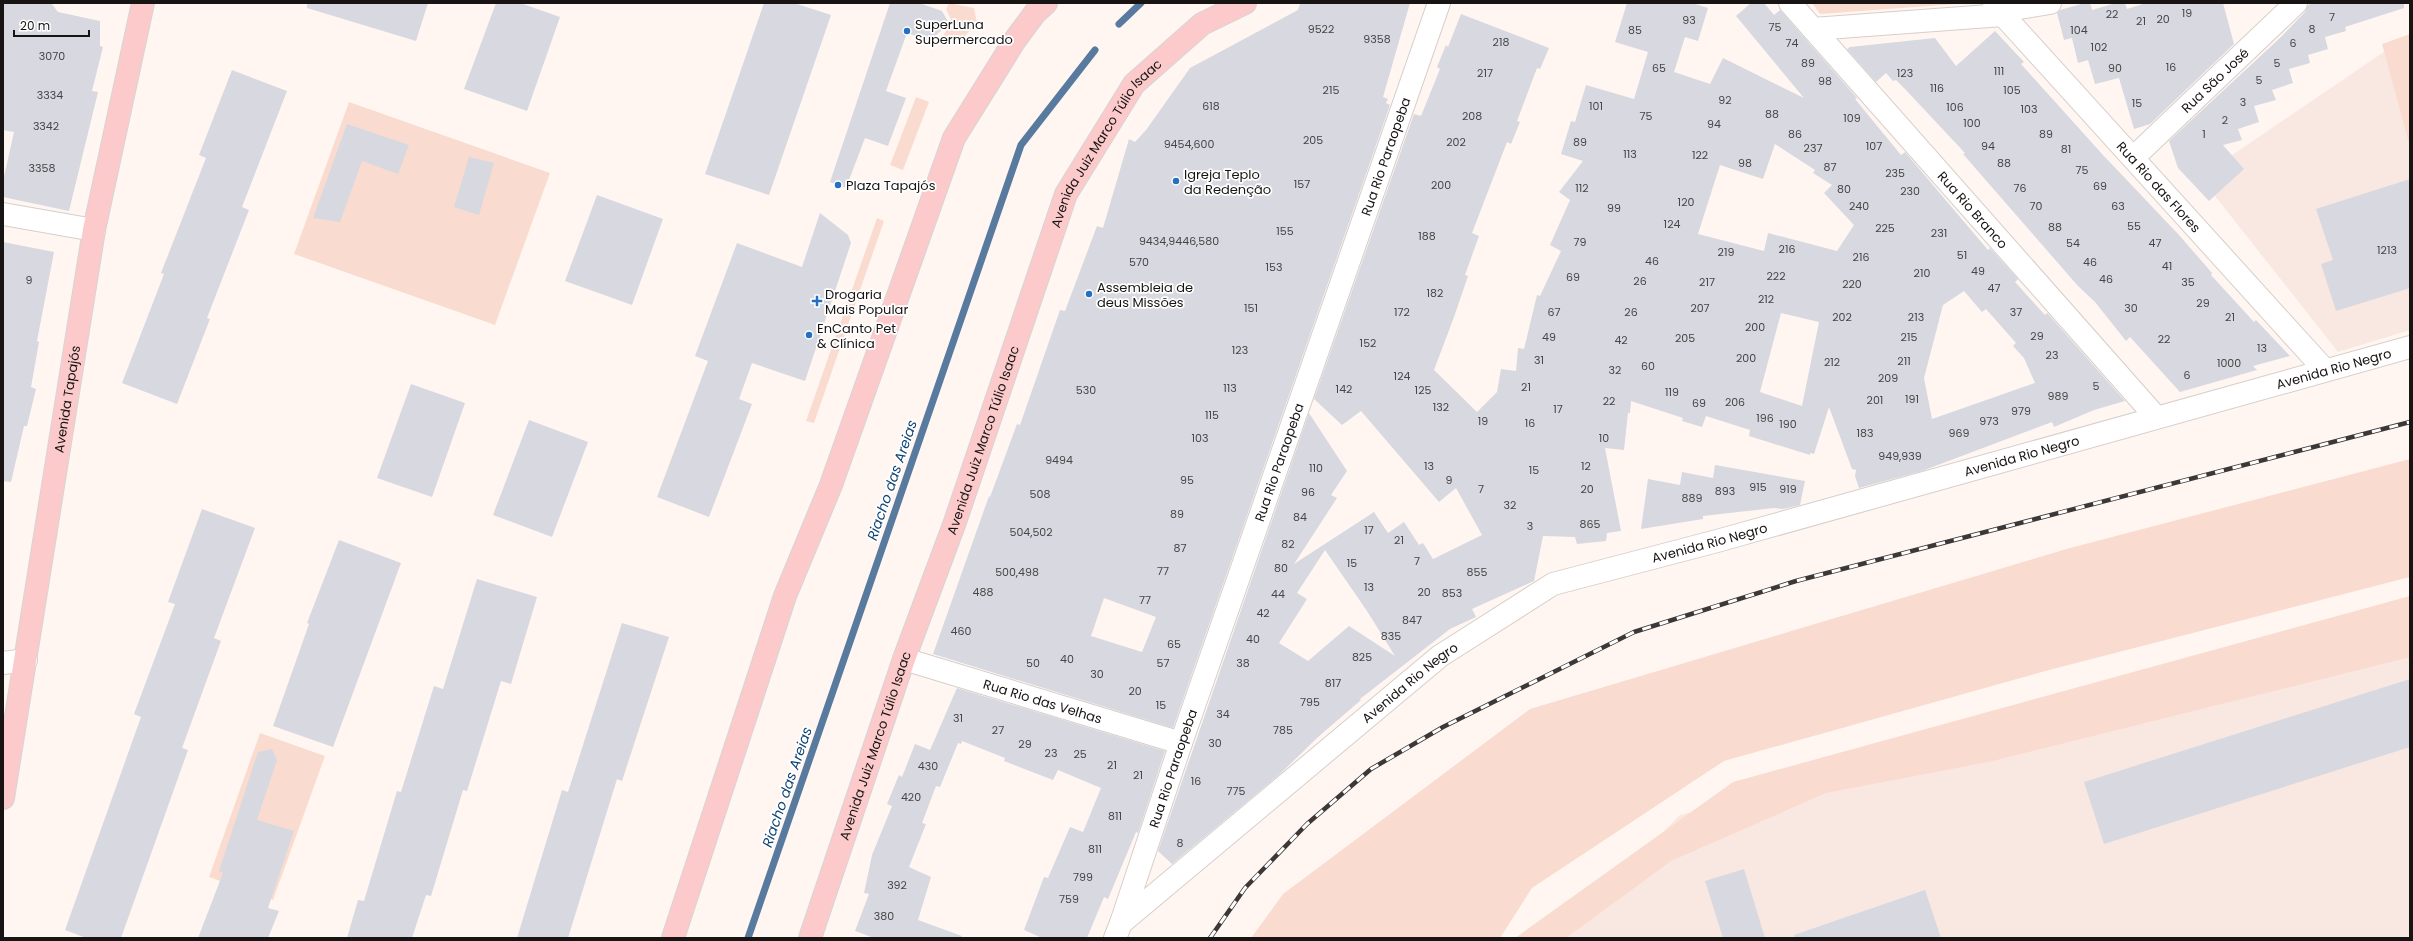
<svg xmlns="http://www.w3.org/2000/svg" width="2413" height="941" font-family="Poppins,sans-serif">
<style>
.built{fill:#f8e8e1}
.green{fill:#f9dccf}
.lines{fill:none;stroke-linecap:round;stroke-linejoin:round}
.stream{stroke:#587a9e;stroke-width:7}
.building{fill:#d7d8e0;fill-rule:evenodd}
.minor-casing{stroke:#d7ceca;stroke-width:24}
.major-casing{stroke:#d5d5d5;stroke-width:24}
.minor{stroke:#fff;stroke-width:22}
.major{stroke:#fccacb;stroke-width:22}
.rail-casing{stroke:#3c3837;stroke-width:4.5}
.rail{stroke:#fff;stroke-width:3;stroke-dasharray:9;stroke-linecap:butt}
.poi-dot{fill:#2571c1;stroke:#fff;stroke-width:1.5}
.labels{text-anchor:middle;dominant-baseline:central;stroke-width:3.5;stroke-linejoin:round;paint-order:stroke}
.number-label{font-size:11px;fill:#474546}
.poi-label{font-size:13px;fill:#171413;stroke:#fff;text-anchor:start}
.street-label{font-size:13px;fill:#171413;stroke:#fff}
.water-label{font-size:14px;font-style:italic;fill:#0e4475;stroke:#fff}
</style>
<rect width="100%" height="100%" fill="#fff6f2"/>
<path class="built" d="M 2410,34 L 2410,330 L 2338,352 L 2200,177 Z
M 2410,642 L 2410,938 L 1557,938 L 1680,815 Z"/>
<path class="green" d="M 949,3 L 974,8 L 977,23 L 964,37 L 938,43 L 952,22 L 946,9 Z
M 1812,3 L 1970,3 L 1820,14 Z
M 2410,34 L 2410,147 L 2382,44 Z
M 916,97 L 929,102 L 903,170 L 890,165 Z
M 349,102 L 550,173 L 495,325 L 294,254 Z
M 877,218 L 884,221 L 814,423 L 806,421 Z
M 2410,459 L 2410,577 L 2049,670 L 1724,761 L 1532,888 L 1500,938 L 1251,938 L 1283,894 L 1530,709 L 2070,548 Z
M 2410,596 L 2410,657 L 1993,761 L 1826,793 L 1671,861 L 1566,938 L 1515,938 L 1733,782 Z
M 260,733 L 325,756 L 273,900 L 209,877 Z"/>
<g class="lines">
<path class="stream" d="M 1119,24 L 1141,3
M 748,938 L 1021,145 L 1095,50"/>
</g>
<path class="building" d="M 3,3 L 51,3 L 58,12 L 100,21 L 100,46 L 103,47 L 92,91 L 98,92 L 69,211 L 3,197 L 3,181 L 14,132 L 3,130 Z
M 307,3 L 428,3 L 416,41 L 307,8 Z
M 496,3 L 520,3 L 560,17 L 527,111 L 464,89 Z
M 764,3 L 794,3 L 831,15 L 769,195 L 705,174 Z
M 890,3 L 919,3 L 942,11 L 949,23 L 930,41 L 907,33 L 886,91 L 906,98 L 888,146 L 865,138 L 846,188 L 830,182 Z
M 1309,3 L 1410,3 L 1383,97 L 1388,99 L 1386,103 L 1390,105 L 1173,728 L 933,654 L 989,496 L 990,497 L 1017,424 L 1020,425 L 1060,310 L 1065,311 L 1097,226 L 1103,228 L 1129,139 L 1135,142 L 1146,130 L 1190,68 L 1298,10 L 1300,4 ZM 1104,598 L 1156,617 L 1142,652 L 1091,636 Z
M 1627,3 L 1692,3 L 1708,8 L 1698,41 L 1685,37 L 1674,72 L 1710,84 L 1723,58 L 1804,98 L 1736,16 L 1751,3 L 1764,3 L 1774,15 L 1780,10 L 1857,98 L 1855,99 L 1901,155 L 1905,152 L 1988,250 L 1990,248 L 2018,279 L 2015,282 L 2045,315 L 2047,313 L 2049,315 L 2125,401 L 2094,410 L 2054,427 L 2052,422 L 1922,471 L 1859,488 L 1855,476 L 1856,470 L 1852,469 L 1829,407 L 1814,454 L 1810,453 L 1810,455 L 1749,436 L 1750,430 L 1706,416 L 1702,427 L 1682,421 L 1683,418 L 1631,401 L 1630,413 L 1628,413 L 1624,450 L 1605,448 L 1621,531 L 1607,533 L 1606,541 L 1577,544 L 1575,537 L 1543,536 L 1534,581 L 1472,609 L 1476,617 L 1450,629 L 1360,699 L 1361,700 L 1318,737 L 1280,774 L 1172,864 L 1158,851 L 1309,413 L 1347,471 L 1331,495 L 1337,498 L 1294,564 L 1374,512 L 1388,533 L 1404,522 L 1419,545 L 1423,543 L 1433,559 L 1482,535 L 1456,488 L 1439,502 L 1361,411 L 1342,425 L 1314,399 L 1414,114 L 1421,116 L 1440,69 L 1437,67 L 1446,45 L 1448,47 L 1461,14 L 1549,48 L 1540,69 L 1537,68 L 1517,121 L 1520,122 L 1511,144 L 1507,142 L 1472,233 L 1479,236 L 1465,275 L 1468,276 L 1454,317 L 1434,370 L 1477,412 L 1497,392 L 1501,369 L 1516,371 L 1518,348 L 1524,349 L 1537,295 L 1540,296 L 1561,251 L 1550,245 L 1570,200 L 1559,192 L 1583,161 L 1561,154 L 1571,121 L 1575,122 L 1586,85 L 1634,99 L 1648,52 L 1615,42 ZM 1775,144 L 1815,170 L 1813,173 L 1832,185 L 1824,193 L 1854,225 L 1837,251 L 1768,233 L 1764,251 L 1698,234 L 1720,165 L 1763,179 ZM 1964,291 L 1982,312 L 1986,309 L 2016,343 L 2013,346 L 2024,358 L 2035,383 L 1932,419 L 1924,378 L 1943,305 ZM 1781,313 L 1819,322 L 1802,406 L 1760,392 ZM 1325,550 L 1367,611 L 1395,656 L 1349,626 L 1308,661 L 1279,643 L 1307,599 L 1297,593 Z
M 2085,3 L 2090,3 L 2092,10 L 2116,3 L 2125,3 L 2127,9 L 2146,3 L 2223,3 L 2234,44 L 2150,124 L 2134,129 L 2119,78 L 2095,84 L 2088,60 L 2078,63 L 2072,38 L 2064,40 L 2057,13 L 2060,10 Z
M 2314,3 L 2404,3 L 2404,8 L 2345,27 L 2346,31 L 2325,37 L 2328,49 L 2308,55 L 2310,63 L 2289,69 L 2293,83 L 2272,90 L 2276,100 L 2254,106 L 2259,122 L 2238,129 L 2242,140 L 2223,145 L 2244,169 L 2209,201 L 2178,168 L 2169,141 L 2281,37 L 2305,12 L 2308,5 Z
M 1995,31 L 2024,62 L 2021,64 L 2103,155 L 2179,235 L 2212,273 L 2211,275 L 2254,322 L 2256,320 L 2290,356 L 2253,366 L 2257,370 L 2180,392 L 2130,337 L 2126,341 L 2095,302 L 2078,286 L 1963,154 L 1965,153 L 1905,89 L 1896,80 L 1893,81 L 1886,73 L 1876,82 L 1847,49 L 1850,47 L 1935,38 L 1956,66 Z
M 232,70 L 287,91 L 242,207 L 249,210 L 207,318 L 210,319 L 177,404 L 122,383 L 164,274 L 161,273 L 206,158 L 199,155 Z
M 347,124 L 409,145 L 398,174 L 362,161 L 340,222 L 313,218 Z
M 469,157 L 494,163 L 479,215 L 454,207 Z
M 2410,179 L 2410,288 L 2336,311 L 2321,264 L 2333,260 L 2316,209 Z
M 597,195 L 663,219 L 632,305 L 565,281 Z
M 820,213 L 848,235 L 851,243 L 805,381 L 752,363 L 739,399 L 752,404 L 709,517 L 657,497 L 708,361 L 695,356 L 737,243 L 802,267 Z
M 3,242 L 54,252 L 37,341 L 39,342 L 31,387 L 36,389 L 27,426 L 24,426 L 11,482 L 3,481 Z
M 411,384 L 465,403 L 432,497 L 377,478 Z
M 529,420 L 588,442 L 552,537 L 493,515 Z
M 1715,465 L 1805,481 L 1800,505 L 1783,509 L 1774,508 L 1703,516 L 1703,519 L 1641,529 L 1648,479 L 1680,485 L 1682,472 L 1713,478 Z
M 202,509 L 255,528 L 214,638 L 221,641 L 182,748 L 188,750 L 121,938 L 86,938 L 65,930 L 141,717 L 134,714 L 175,604 L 168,602 Z
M 339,540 L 401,563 L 333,747 L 273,726 L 309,624 L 307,623 Z
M 477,579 L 537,597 L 511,684 L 501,681 L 467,791 L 463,790 L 431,896 L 426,895 L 412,938 L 347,938 L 358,900 L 364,901 L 397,791 L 401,792 L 434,686 L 443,689 Z
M 622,623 L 669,637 L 622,781 L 617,779 L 568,938 L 517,938 L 562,790 L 568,792 Z
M 2410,679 L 2410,747 L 2104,844 L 2084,782 Z
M 957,688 L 1165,751 L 1138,833 L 1136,832 L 1108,899 L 1104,897 L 1087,938 L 1042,938 L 1024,930 L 1044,877 L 1048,878 L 1070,827 L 1083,832 L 1101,788 L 1058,770 L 1053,780 L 1004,761 L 1005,758 L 962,741 L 961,744 L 958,743 L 940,787 L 936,786 L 922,823 L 926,824 L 909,867 L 931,877 L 918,920 L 962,936 L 961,938 L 874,938 L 855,931 L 869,894 L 864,893 L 872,855 L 892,806 L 887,804 L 899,775 L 902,777 L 915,744 L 930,750 Z
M 272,749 L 277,760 L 257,820 L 294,831 L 268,908 L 279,911 L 268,938 L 198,938 L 223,873 L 219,871 L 258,752 Z
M 1744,869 L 1765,938 L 1723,938 L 1705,881 Z
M 1925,890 L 1941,938 L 1795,938 L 1794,935 Z"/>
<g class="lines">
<g class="minor-casing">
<g id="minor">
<path id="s1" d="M 1790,3 L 2156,417"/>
<path id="s2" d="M 1994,3 L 2003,15 L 2324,369"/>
<path d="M 2000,11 L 2050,3"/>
<path d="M 1813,29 L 2003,15"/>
<path id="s3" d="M 2133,158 L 2296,3"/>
<path d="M 3,214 L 94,230"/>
<path id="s4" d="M 904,659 L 1181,743"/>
<path d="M 3,663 L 26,660"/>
<path id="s5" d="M 1121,923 L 1181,743 L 1439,3"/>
<path id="s6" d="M 1115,938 L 1121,923 L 1440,656 L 1553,584 L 1717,541 L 2410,347"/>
</g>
</g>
<g class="major-casing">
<g id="major">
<path id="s7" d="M 3,798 L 94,230 L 143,3"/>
<path d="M 673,938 L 785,596 L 831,485 L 954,138 L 1015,40 L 1035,13 L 1046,3"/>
<path id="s8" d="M 810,938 L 904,659 L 955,522 L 1066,194 L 1134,84 L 1202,24 L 1245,3"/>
</g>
</g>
<use href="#minor" class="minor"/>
<use href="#major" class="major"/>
<g class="rail-casing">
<path id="rail" d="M 1210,938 L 1245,888 L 1307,824 L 1371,769 L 1443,727 L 1634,632 L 1796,581 L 2410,422"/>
</g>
<use href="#rail" class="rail"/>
</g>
<g class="poi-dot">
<circle cx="907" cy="31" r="4"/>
<circle cx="1176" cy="181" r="4"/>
<circle cx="838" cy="185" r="4"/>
<circle cx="1089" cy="294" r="4"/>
<path d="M815 295h4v4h4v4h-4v4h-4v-4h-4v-4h4z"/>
<circle cx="809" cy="335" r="4"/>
</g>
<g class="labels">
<g class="number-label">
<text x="2187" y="13">19</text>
<text x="2112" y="14">22</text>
<text x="2332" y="17">7</text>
<text x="2163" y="19">20</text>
<text x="1689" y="20">93</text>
<text x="2141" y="21">21</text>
<text x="1775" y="27">75</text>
<text x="1321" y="29">9522</text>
<text x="2312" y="29">8</text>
<text x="1635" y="30">85</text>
<text x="2079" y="30">104</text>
<text x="1377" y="39">9358</text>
<text x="1501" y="42">218</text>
<text x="1792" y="43">74</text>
<text x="2293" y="43">6</text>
<text x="2099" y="47">102</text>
<text x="52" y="56">3070</text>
<text x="1808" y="63">89</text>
<text x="2277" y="63">5</text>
<text x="2171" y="67">16</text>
<text x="1659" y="68">65</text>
<text x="2115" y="68">90</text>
<text x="1999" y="71">111</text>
<text x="1485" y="73">217</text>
<text x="1905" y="73">123</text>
<text x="2259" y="80">5</text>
<text x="1825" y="81">98</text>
<text x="1937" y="88">116</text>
<text x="1331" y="90">215</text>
<text x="2012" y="90">105</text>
<text x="50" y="95">3334</text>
<text x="1725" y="100">92</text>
<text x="2243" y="102">3</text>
<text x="2137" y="103">15</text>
<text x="1211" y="106">618</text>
<text x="1596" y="106">101</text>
<text x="1955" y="107">106</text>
<text x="2029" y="109">103</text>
<text x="1772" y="114">88</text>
<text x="1472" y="116">208</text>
<text x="1646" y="116">75</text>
<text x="1852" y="118">109</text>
<text x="2225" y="120">2</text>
<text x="1972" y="123">100</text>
<text x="1714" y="124">94</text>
<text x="46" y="126">3342</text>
<text x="1795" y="134">86</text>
<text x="2046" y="134">89</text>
<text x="2204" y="134">1</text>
<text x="1313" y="140">205</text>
<text x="1456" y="142">202</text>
<text x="1580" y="142">89</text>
<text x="1189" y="144">9454,600</text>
<text x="1874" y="146">107</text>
<text x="1988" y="146">94</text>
<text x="1813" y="148">237</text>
<text x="2066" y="149">81</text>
<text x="1630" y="154">113</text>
<text x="1700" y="155">122</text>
<text x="1745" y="163">98</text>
<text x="2004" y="163">88</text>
<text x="1830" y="167">87</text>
<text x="42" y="168">3358</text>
<text x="2082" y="170">75</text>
<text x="1895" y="173">235</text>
<text x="1302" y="184">157</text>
<text x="1441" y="185">200</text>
<text x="2100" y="186">69</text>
<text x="1582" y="188">112</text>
<text x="2020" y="188">76</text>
<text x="1844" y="189">80</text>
<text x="1910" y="191">230</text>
<text x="1686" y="202">120</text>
<text x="1859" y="206">240</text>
<text x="2036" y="206">70</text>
<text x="2118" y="206">63</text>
<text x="1614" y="208">99</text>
<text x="1672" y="224">124</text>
<text x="2134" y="226">55</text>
<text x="2055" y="227">88</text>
<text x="1885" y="228">225</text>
<text x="1285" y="231">155</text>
<text x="1939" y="233">231</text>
<text x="1427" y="236">188</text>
<text x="1179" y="241">9434,9446,580</text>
<text x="1580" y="242">79</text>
<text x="2073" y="243">54</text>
<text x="2155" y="243">47</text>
<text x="1787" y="249">216</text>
<text x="2387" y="250">1213</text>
<text x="1726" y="252">219</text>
<text x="1962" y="255">51</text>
<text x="1861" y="257">216</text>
<text x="1652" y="261">46</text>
<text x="1139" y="262">570</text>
<text x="2090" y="262">46</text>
<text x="2167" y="266">41</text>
<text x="1274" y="267">153</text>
<text x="1978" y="271">49</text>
<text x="1922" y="273">210</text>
<text x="1776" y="276">222</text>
<text x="1573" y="277">69</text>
<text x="2106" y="279">46</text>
<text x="29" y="280">9</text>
<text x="1640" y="281">26</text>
<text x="1707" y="282">217</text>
<text x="2188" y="282">35</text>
<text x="1852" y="284">220</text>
<text x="1994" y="288">47</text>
<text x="1435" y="293">182</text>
<text x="1766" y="299">212</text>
<text x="2203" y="303">29</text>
<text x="1251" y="308">151</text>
<text x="1700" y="308">207</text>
<text x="2131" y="308">30</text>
<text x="1402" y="312">172</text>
<text x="1554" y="312">67</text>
<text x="1631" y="312">26</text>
<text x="2016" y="312">37</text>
<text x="1842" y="317">202</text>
<text x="1916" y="317">213</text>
<text x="2230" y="317">21</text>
<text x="1755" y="327">200</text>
<text x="2037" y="336">29</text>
<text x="1549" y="337">49</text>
<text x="1909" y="337">215</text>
<text x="1685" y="338">205</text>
<text x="2164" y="339">22</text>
<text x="1621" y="340">42</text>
<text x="1368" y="343">152</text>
<text x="2262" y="348">13</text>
<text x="1240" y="350">123</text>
<text x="2052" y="355">23</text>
<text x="1746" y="358">200</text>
<text x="1539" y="360">31</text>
<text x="1904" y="361">211</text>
<text x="1832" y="362">212</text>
<text x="2229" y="363">1000</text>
<text x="1648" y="366">60</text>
<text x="1615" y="370">32</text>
<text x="2187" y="375">6</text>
<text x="1402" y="376">124</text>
<text x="1888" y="378">209</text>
<text x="2096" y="386">5</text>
<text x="1526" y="387">21</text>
<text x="1230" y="388">113</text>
<text x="1344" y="389">142</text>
<text x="1086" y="390">530</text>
<text x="1423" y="390">125</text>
<text x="1672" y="392">119</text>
<text x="2058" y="396">989</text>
<text x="1912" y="399">191</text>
<text x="1875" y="400">201</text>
<text x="1609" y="401">22</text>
<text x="1735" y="402">206</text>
<text x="1699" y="403">69</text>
<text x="1441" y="407">132</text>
<text x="1558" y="409">17</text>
<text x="2021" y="411">979</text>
<text x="1212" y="415">115</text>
<text x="1765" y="418">196</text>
<text x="1483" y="421">19</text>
<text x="1989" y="421">973</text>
<text x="1530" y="423">16</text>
<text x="1788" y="424">190</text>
<text x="1865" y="433">183</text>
<text x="1959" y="433">969</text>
<text x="1200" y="438">103</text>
<text x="1604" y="438">10</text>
<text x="1900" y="456">949,939</text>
<text x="1059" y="460">9494</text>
<text x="1429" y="466">13</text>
<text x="1586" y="466">12</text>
<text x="1316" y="468">110</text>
<text x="1534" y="470">15</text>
<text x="1187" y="480">95</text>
<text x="1449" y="480">9</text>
<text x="1758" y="487">915</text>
<text x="1481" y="489">7</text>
<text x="1587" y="489">20</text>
<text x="1788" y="489">919</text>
<text x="1725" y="491">893</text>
<text x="1308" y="492">96</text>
<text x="1040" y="494">508</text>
<text x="1692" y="498">889</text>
<text x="1510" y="505">32</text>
<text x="1177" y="514">89</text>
<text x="1300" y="517">84</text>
<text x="1590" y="524">865</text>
<text x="1530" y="526">3</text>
<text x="1369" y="530">17</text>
<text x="1031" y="532">504,502</text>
<text x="1399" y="540">21</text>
<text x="1288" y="544">82</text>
<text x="1180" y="548">87</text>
<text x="1417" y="561">7</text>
<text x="1352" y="563">15</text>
<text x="1281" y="568">80</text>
<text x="1163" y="571">77</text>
<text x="1017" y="572">500,498</text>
<text x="1477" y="572">855</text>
<text x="1369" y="587">13</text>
<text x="983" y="592">488</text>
<text x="1424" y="592">20</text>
<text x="1452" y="593">853</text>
<text x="1278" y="594">44</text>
<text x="1145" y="600">77</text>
<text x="1263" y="613">42</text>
<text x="1412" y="620">847</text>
<text x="961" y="631">460</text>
<text x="1391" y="636">835</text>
<text x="1253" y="639">40</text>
<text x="1174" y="644">65</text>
<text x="1362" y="657">825</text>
<text x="1067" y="659">40</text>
<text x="1033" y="663">50</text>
<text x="1163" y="663">57</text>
<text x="1243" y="663">38</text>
<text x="1097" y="674">30</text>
<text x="1333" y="683">817</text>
<text x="1135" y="691">20</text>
<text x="1310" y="702">795</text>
<text x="1161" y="705">15</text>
<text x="1223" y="714">34</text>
<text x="958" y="718">31</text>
<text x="998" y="730">27</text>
<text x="1283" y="730">785</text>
<text x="1215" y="743">30</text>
<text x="1025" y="744">29</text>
<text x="1051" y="753">23</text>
<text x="1080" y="754">25</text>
<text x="1112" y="765">21</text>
<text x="928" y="766">430</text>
<text x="1138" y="775">21</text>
<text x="1196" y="781">16</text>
<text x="1236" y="791">775</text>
<text x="911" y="797">420</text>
<text x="1115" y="816">811</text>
<text x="1180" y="843">8</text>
<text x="1095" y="849">811</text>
<text x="1083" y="877">799</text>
<text x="897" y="885">392</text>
<text x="1069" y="899">759</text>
<text x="884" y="916">380</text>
</g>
<g class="poi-label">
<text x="915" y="24">SuperLuna<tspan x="915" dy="15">Supermercado</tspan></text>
<text x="1184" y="174">Igreja Teplo<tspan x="1184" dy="15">da Redenção</tspan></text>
<text x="846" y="185">Plaza Tapajós</text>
<text x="1097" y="287">Assembleia de<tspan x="1097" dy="15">deus Missões</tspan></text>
<text x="825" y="294">Drogaria<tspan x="825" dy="15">Mais Popular</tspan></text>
<text x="817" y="328">EnCanto Pet<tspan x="817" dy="15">&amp; Clínica</tspan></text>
</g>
<g class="street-label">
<text stroke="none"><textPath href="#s3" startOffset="113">Rua São José</textPath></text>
<text stroke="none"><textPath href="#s8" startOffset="851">Avenida Juiz Marco Túlio Isaac</textPath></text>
<text stroke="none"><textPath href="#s5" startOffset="811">Rua Rio Paraopeba</textPath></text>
<text stroke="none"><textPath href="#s2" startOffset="247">Rua Rio das Flores</textPath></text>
<text stroke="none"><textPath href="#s1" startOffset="276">Rua Rio Branco</textPath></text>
<text stroke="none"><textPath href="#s6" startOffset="1376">Avenida Rio Negro</textPath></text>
<text stroke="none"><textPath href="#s7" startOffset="404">Avenida Tapajós</textPath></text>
<text stroke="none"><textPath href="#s8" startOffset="527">Avenida Juiz Marco Túlio Isaac</textPath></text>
<text stroke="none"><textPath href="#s6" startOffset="1052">Avenida Rio Negro</textPath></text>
<text stroke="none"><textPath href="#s5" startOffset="487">Rua Rio Paraopeba</textPath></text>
<text stroke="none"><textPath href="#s6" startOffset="728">Avenida Rio Negro</textPath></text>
<text stroke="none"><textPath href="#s6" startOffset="392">Avenida Rio Negro</textPath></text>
<text stroke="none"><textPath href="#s4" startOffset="145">Rua Rio das Velhas</textPath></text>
<text stroke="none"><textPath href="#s8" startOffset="203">Avenida Juiz Marco Túlio Isaac</textPath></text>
<text stroke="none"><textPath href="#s5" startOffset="163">Rua Rio Paraopeba</textPath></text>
</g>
<g class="water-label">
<text transform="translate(892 480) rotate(-71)">Riacho das Areias</text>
<text transform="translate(787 787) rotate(-71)">Riacho das Areias</text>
</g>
</g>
<rect width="2413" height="941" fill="none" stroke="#171413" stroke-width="8"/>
<path d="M14 30v6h75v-6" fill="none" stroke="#171413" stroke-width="2"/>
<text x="20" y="30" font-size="12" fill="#171413" stroke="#ffffff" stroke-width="3" paint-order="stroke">20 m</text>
</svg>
